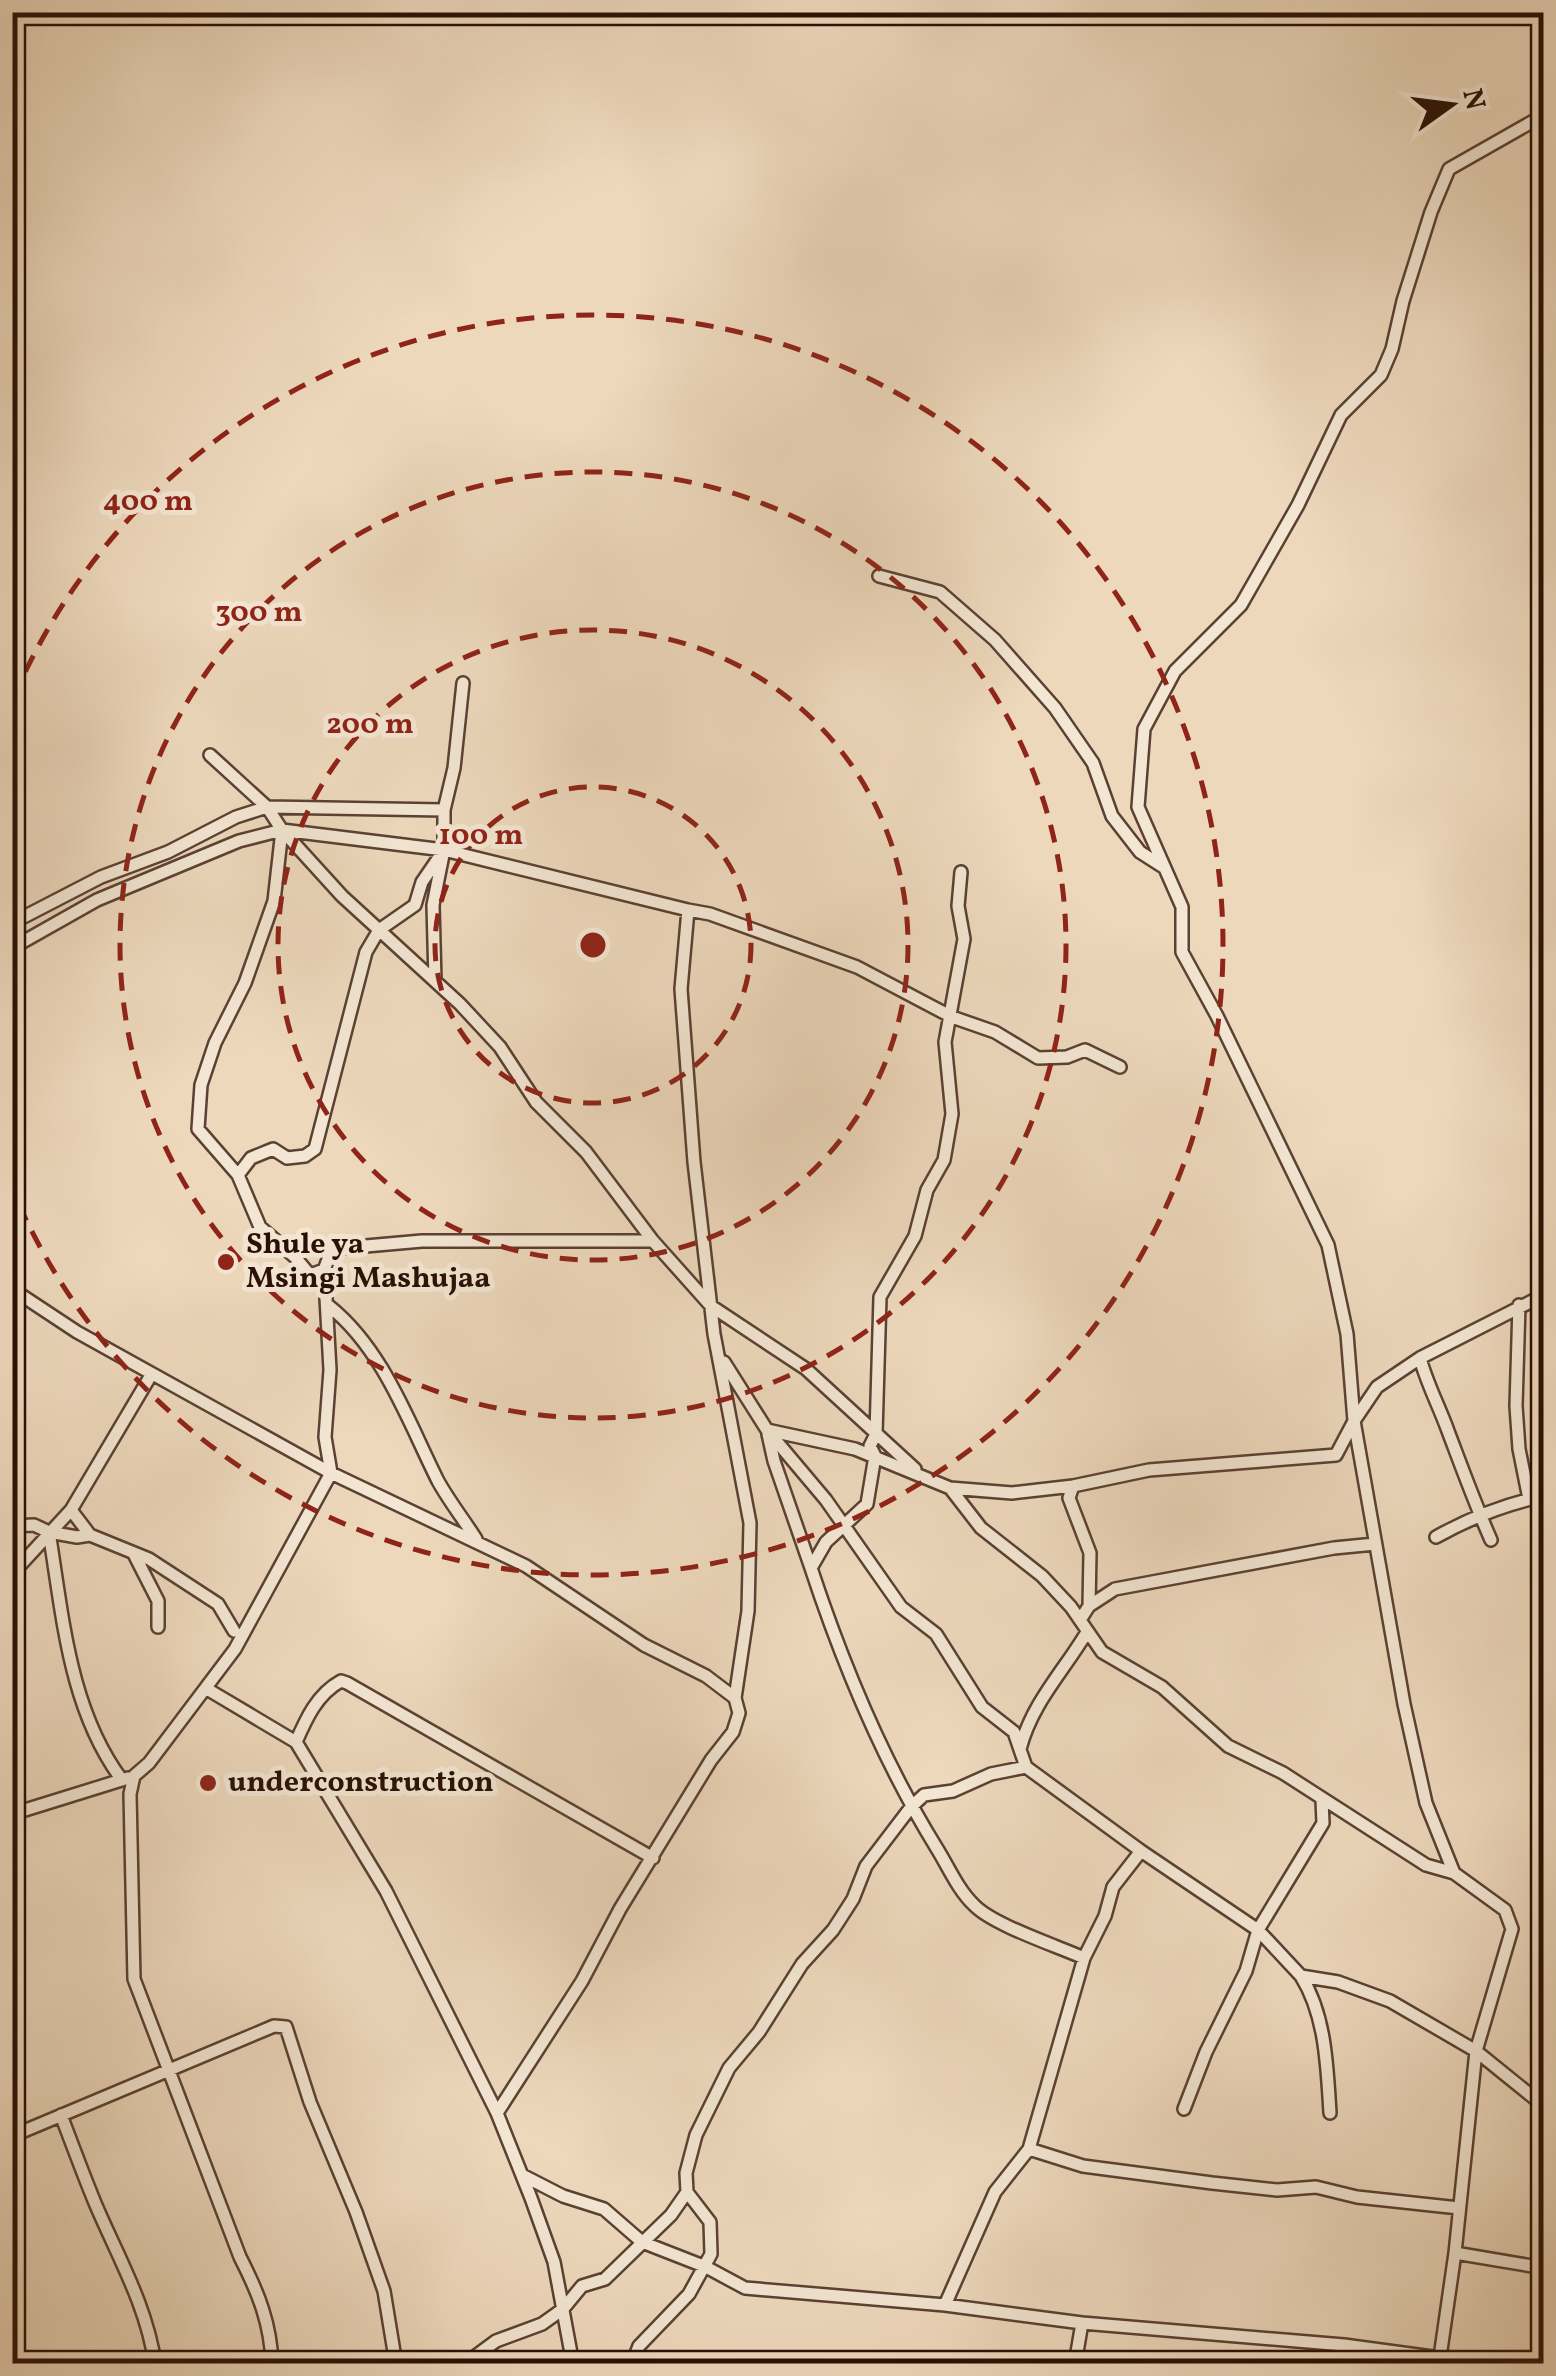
<svg xmlns="http://www.w3.org/2000/svg" width="1556" height="2376" font-family="Vollkorn,serif">
<style>
.lines{fill:none;stroke-linecap:round;stroke-linejoin:round}
.street-casing{stroke:#5a4133;stroke-width:16}
.street{stroke:#f3e6d3;stroke-width:11}
.ring{fill:none;stroke:#8f2418;stroke-width:5;stroke-dasharray:18 12}
.poi-dot{fill:#8f2418;stroke:#f3e6d3;stroke-width:4}
.labels{text-anchor:middle;dominant-baseline:central;stroke-width:10;stroke-linejoin:round;paint-order:stroke}
.poi-label{font-size:30px;font-weight:bold;fill:#290f05;stroke:#f3e6d3;text-anchor:start}
.centre{fill:#8f2418;stroke:#f3e6d3;stroke-width:5}
.ring-label{font-size:30px;text-anchor:middle;font-weight:bold;fill:#8f2418;stroke:#f3e6d3;stroke-width:10;stroke-linejoin:round;paint-order:stroke}
</style>
<rect width="100%" height="100%" fill="#edd8bc"/>
<filter id="stains"><feTurbulence type="fractalNoise" baseFrequency=".002" numOctaves="4"/><feColorMatrix values="0 0 0 0 .2 0 0 0 0 .09 0 0 0 0 .02 0 0 0 .5 -.17"/></filter>
<radialGradient id="worn" r=".72"><stop offset=".6" stop-color="#630" stop-opacity="0"/><stop offset="1" stop-color="#630" stop-opacity=".3"/></radialGradient>
<g class="lines">
<g class="street-casing">
<path id="street" d="M 879,576 L 940,592 L 995,640 L 1055,708 L 1093,763 L 1112,816 L 1140,852 L 1165,868
M 210,755 L 267,807 L 282,830 L 342,896 L 460,1004 L 500,1047 L 536,1102 L 586,1152 L 653,1241 L 711,1306 L 806,1369 L 915,1469
M 282,830 L 274,901 L 245,983 L 215,1043 L 201,1085 L 198,1129 L 238,1175 L 260,1227 L 295,1257 L 310,1275 L 324,1270 L 332,1249 L 422,1241 L 653,1241
M 961,872 L 958,906 L 964,939 L 945,1042 L 952,1114 L 944,1160 L 927,1190 L 915,1236 L 880,1297 L 876,1434 L 870,1446 L 875,1456 L 867,1504 L 826,1542 L 811,1568 C 843,1665 883,1761 936,1847 C 948,1866 958,1890 974,1905 C 993,1925 1057,1946 1084,1958
M 688,910 L 710,914 L 857,967 L 952,1017 L 995,1032 L 1038,1058 L 1067,1057 L 1085,1050 L 1120,1067
M 12,923 L 101,877 L 168,852 L 236,817 L 267,807 L 444,810
M 12,948 L 97,900 L 239,841 L 282,830 L 444,850 L 688,910 L 681,989 L 694,1162 L 714,1334 L 750,1523 L 748,1611 L 735,1698
M 435,981 L 433,905 L 444,850 L 444,810 L 454,768 L 463,683
M 238,1175 L 251,1158 L 273,1149 L 287,1158 L 305,1156 L 315,1149 L 366,952 L 379,930 L 415,905 L 422,882 L 444,850
M 12,1289 L 77,1332 L 331,1473 L 526,1566 L 644,1645 L 706,1676 L 735,1698 L 739,1713 L 733,1732 L 711,1760 L 620,1909 L 582,1981 L 497,2113
M 1519,1305 L 1516,1406 L 1519,1449 L 1529,1499
M 329,1306 C 383,1349 408,1421 438,1481 C 449,1501 464,1520 476,1539
M 1420,1358 C 1427,1384 1439,1406 1448,1431 C 1462,1468 1475,1504 1491,1540
M 724,1362 L 767,1430 L 826,1500 L 901,1607 L 936,1634 L 982,1707 L 1014,1732 L 1026,1767 L 1141,1851 L 1258,1930 L 1301,1976 L 1338,1982 L 1390,2001 L 1476,2051 L 1544,2106
M 767,1430 L 855,1449 L 950,1488 L 1012,1493 L 1073,1486 L 1149,1470 L 1336,1455 L 1354,1421 L 1347,1334 L 1328,1245 L 1217,1016 L 1182,952 L 1182,907 L 1138,807 L 1144,729 L 1175,671 L 1241,605 L 1298,505 L 1341,415 L 1381,375 L 1392,349 L 1403,301 L 1431,212 L 1449,169 L 1544,115
M 768,1434 L 774,1461 L 811,1568
M 1073,1486 L 1069,1498 L 1090,1553 L 1089,1606
M 950,1488 L 981,1528 L 1042,1576 L 1071,1607 L 1102,1652 L 1162,1687 L 1228,1746 L 1283,1773 L 1426,1865 L 1454,1873
M 71,1510 L 90,1535 L 149,1559 L 218,1604 L 234,1631
M 12,1526 L 34,1525 L 49,1532 C 63,1617 69,1709 122,1780
M 49,1532 L 77,1537 L 90,1535
M 1436,1537 C 1470,1518 1505,1504 1544,1496
M 134,1554 L 158,1601 L 158,1627
M 12,1574 L 71,1510 L 151,1375
M 1080,1620 L 1089,1606 L 1115,1589 L 1334,1548 L 1375,1544
M 207,1689 L 296,1742 L 386,1891 L 497,2113 L 531,2198 L 554,2262 L 573,2364
M 296,1742 C 306,1719 317,1694 341,1681 L 347,1683 L 653,1858
M 1020,1749 C 1032,1703 1063,1672 1087,1632
M 12,1814 L 128,1778
M 1301,1976 C 1326,2016 1327,2067 1330,2113
M 1184,2109 L 1206,2052 L 1246,1971 L 1258,1930 L 1323,1823 L 1322,1800
M 61,2115 C 72,2144 83,2174 95,2203 C 117,2255 147,2306 155,2364
M 12,2136 L 274,2026 L 286,2027 L 310,2102 L 356,2212 L 384,2291 L 396,2364
M 1029,2149 L 1083,2166 L 1212,2183 L 1277,2190 L 1316,2187 L 1357,2197 L 1459,2208
M 522,2175 L 563,2196 L 604,2209 L 642,2242 L 706,2267 L 745,2288 L 945,2305 L 1082,2323 L 1344,2345 L 1440,2358
M 1455,2253 L 1544,2268
M 945,2305 L 995,2192 L 1029,2149 L 1084,1958 L 1105,1916 L 1113,1887 L 1141,1851
M 272,2364 C 271,2324 258,2292 240,2257 L 134,1979 L 130,1794 L 134,1776 L 149,1763 L 235,1649 L 331,1473 L 325,1437 L 330,1370 L 326,1298
M 465,2364 L 496,2341 L 542,2324 L 563,2309 L 582,2286 L 605,2279 L 671,2215 L 687,2192
M 632,2364 L 639,2346 L 689,2294 L 711,2254 L 710,2222 L 687,2192 L 686,2173 L 696,2135 L 729,2068 L 759,2032 L 802,1964 L 833,1930 L 853,1899 L 866,1866 L 911,1807 L 924,1795 L 953,1791 L 991,1774 L 1026,1767
M 1075,2364 L 1082,2323
M 1439,2364 L 1455,2253 L 1476,2051 L 1512,1929 L 1505,1910 L 1454,1873 L 1426,1803 L 1404,1704 L 1354,1421 L 1377,1387 L 1420,1358 L 1544,1295"/>
</g>
<use href="#street" class="street"/>
</g>
<g class="ring">
<circle cx="593" cy="945" r="158"/>
<circle cx="593" cy="945" r="315"/>
<circle cx="593" cy="945" r="473"/>
<path d="M13 699A630 630 0 1 1 13 1191"/>
</g>
<g class="poi-dot">
<circle cx="226" cy="1262" r="10"/>
<circle cx="208" cy="1783" r="10"/>
</g>
<g class="labels">
<g class="poi-label">
<text x="246" y="1245">Shule ya<tspan x="246" dy="34">Msingi Mashujaa</tspan></text>
<text x="228" y="1783">underconstruction</text>
</g>
</g>
<circle cx="593" cy="945" r="15" class="centre"/>
<g class="ring-label">
<text x="148" y="510">400 m</text>
<text x="259" y="621">300 m</text>
<text x="370" y="733">200 m</text>
<text x="481" y="844">100 m</text>
</g>
<rect width="1556" height="2376" fill="none" stroke="#edd8bc" stroke-width="50"/>
<rect x="15" y="15" width="1526" height="2346" fill="none" stroke="#290f05" stroke-width="5"/>
<rect x="25" y="25" width="1506" height="2326" fill="none" stroke="#290f05" stroke-width="2.5"/>
<g transform="translate(1451 105) rotate(76)" stroke="#f3e6d3" stroke-width="8" paint-order="stroke">
<path d="M0-8L18 38L0 25L-18 38Z" fill="#290f05"/>
<text y="-15" font-size="28" font-weight="bold" text-anchor="middle" fill="#290f05">N</text>
</g>
<rect width="100%" height="100%" filter="url(#stains)"/>
<rect width="100%" height="100%" fill="url(#worn)"/>
</svg>
